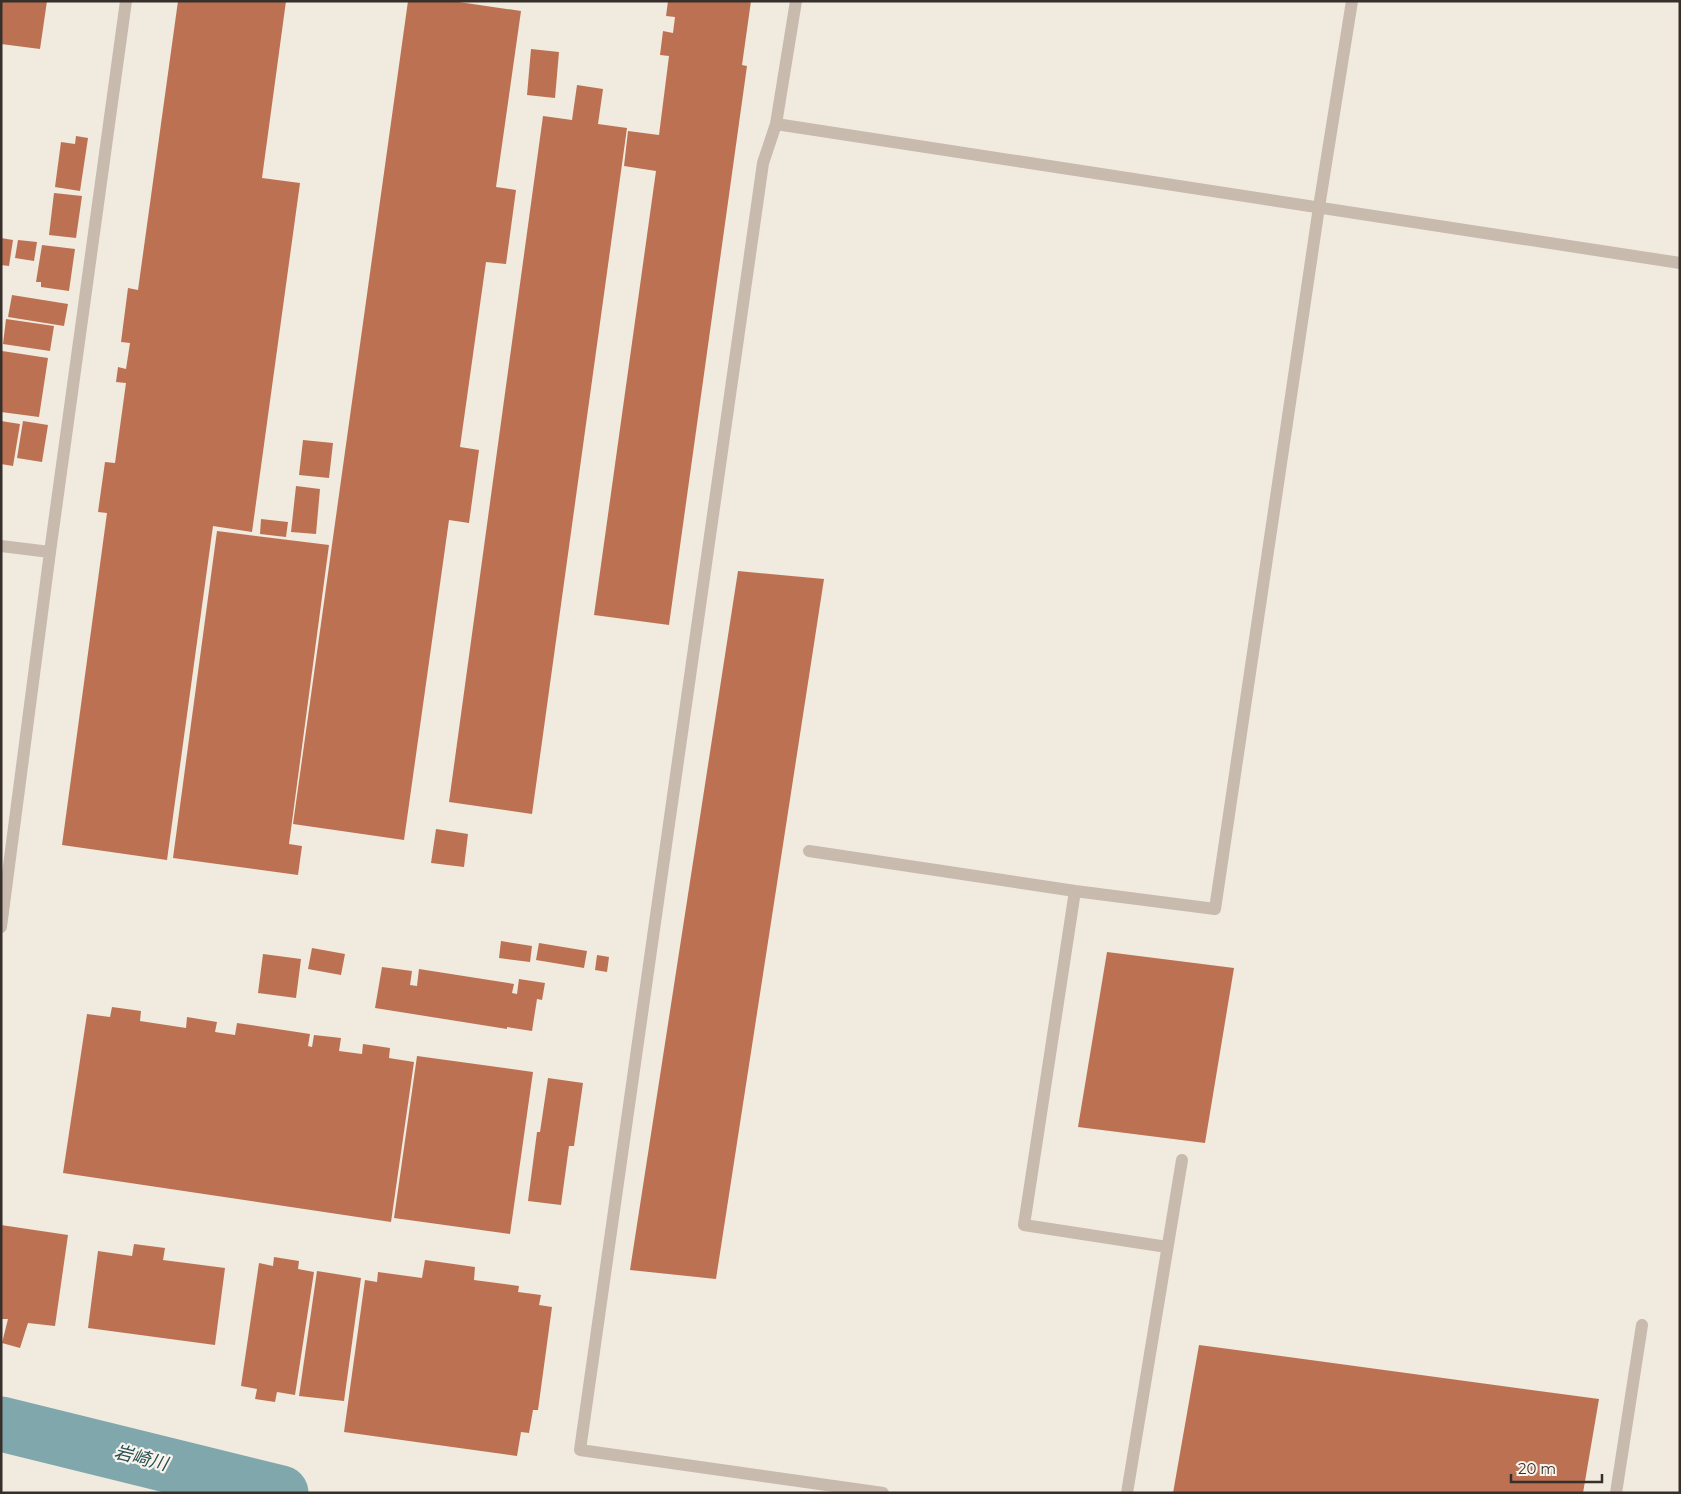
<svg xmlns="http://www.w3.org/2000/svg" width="1681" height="1494" font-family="Montserrat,'Noto Sans JP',sans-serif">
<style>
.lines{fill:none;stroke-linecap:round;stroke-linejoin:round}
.river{stroke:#80a7ac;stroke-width:55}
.building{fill:#bc7252}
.lane{stroke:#c8baac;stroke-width:12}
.labels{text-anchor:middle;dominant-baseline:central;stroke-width:4.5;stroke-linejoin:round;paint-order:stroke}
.water-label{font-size:18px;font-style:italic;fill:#234f55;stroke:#f9f3eb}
</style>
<rect width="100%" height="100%" fill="#f1eadf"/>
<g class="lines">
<path class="river" d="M 1,1424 L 281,1493"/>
</g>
<path class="building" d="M 1,1 L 47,1 L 40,49 L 1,44 Z
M 178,1 L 286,1 L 262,178 L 300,183 L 252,532 L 213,526 L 167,860 L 62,845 L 107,513 L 98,512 L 105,462 L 115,463 L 126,383 L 116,382 L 118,367 L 126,369 L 130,343 L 121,342 L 128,288 L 138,290 Z
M 408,1 L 452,1 L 521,11 L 496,187 L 516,190 L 506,264 L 486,262 L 460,447 L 479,450 L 469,523 L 449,520 L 404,840 L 293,824 Z
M 668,1 L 751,1 L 742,65 L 747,66 L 669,625 L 594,615 L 656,171 L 624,166 L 628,131 L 659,135 L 669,56 L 660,55 L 663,31 L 673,33 L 675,17 L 666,16 Z
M 531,49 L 559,52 L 555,98 L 527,95 Z
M 577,85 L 603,89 L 598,124 L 627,128 L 532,814 L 449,802 L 543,116 L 572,120 Z
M 76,136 L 88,138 L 80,191 L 55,187 L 61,142 L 75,144 Z
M 54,193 L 82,196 L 76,238 L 49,235 Z
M 1,238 L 13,240 L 9,266 L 1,265 Z
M 18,240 L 37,242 L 34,261 L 15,258 Z
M 42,245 L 75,249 L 69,291 L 41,287 L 41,282 L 36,282 Z
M 12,295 L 68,304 L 64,326 L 8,317 Z
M 6,319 L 54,326 L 50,351 L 3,344 Z
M 2,351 L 48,358 L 39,417 L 1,412 Z
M 1,421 L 20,424 L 13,466 L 1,464 Z
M 23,421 L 48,425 L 42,462 L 17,458 Z
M 303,440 L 333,443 L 329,478 L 299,475 Z
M 296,486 L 320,489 L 316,534 L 291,532 Z
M 261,519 L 288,522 L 286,537 L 260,534 Z
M 217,531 L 329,545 L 289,844 L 302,846 L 298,875 L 173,858 Z
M 738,571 L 824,579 L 716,1279 L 630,1270 Z
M 436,829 L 468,834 L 464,867 L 431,863 Z
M 501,941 L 532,946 L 530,962 L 499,958 Z
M 539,943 L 587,951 L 584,968 L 536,960 Z
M 312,948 L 345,954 L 341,975 L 308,969 Z
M 1107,952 L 1234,968 L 1205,1143 L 1078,1127 Z
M 263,954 L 301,959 L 296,998 L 258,993 Z
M 597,955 L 609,957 L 607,972 L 595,970 Z
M 382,967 L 412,971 L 410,985 L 417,986 L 419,969 L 514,984 L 512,993 L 517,994 L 519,979 L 545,983 L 542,1000 L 537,999 L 532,1031 L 507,1027 L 507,1029 L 375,1008 Z
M 112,1007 L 141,1011 L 140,1021 L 186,1028 L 187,1017 L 217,1022 L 215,1032 L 235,1035 L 237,1023 L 310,1034 L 308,1046 L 312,1047 L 314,1035 L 341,1038 L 339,1051 L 362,1054 L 363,1044 L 390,1048 L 389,1058 L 414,1062 L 391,1222 L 63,1173 L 87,1014 L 110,1017 Z
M 417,1056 L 533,1072 L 510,1234 L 394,1218 Z
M 548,1078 L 583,1083 L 574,1146 L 569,1146 L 561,1205 L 528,1201 L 537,1132 L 540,1132 Z
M 1,1225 L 68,1235 L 55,1326 L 28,1323 L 20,1348 L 2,1343 L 8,1319 L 1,1319 Z
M 134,1244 L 165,1248 L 163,1260 L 225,1268 L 215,1345 L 88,1328 L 98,1251 L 132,1256 Z
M 274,1257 L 299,1261 L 298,1269 L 314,1272 L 295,1395 L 277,1392 L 275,1402 L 255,1399 L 257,1389 L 241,1386 L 259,1263 L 273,1266 Z
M 425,1260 L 475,1267 L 474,1280 L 519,1286 L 518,1292 L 541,1295 L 539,1305 L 552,1307 L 538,1410 L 533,1410 L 529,1433 L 521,1432 L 517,1456 L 344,1432 L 365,1280 L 377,1282 L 378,1272 L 422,1278 Z
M 317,1271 L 361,1278 L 344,1401 L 299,1396 Z
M 1199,1345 L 1599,1399 L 1583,1493 L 1173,1493 Z"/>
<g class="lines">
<path class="lane" d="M 796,1 L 776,124 L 763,163 L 580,1450 L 883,1493
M 776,124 L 1680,263
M 1,546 L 50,552
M 809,851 L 1075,891 L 1215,909 L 1319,207 L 1352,1
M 1075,891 L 1024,1225 L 1167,1247
M 1,927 L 50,552 L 126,1
M 1127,1493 L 1182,1160
M 1616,1493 L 1642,1325"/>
</g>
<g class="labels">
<g class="water-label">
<text transform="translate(141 1458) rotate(14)">岩崎川</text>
</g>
</g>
<rect width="1681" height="1494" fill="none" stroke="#372f2a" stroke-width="5"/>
<path d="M1511 1474v8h91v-8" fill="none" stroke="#372f2a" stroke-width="2.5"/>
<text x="1518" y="1474" font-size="15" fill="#372f2a" stroke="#f9f3eb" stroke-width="4" paint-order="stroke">20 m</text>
</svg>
